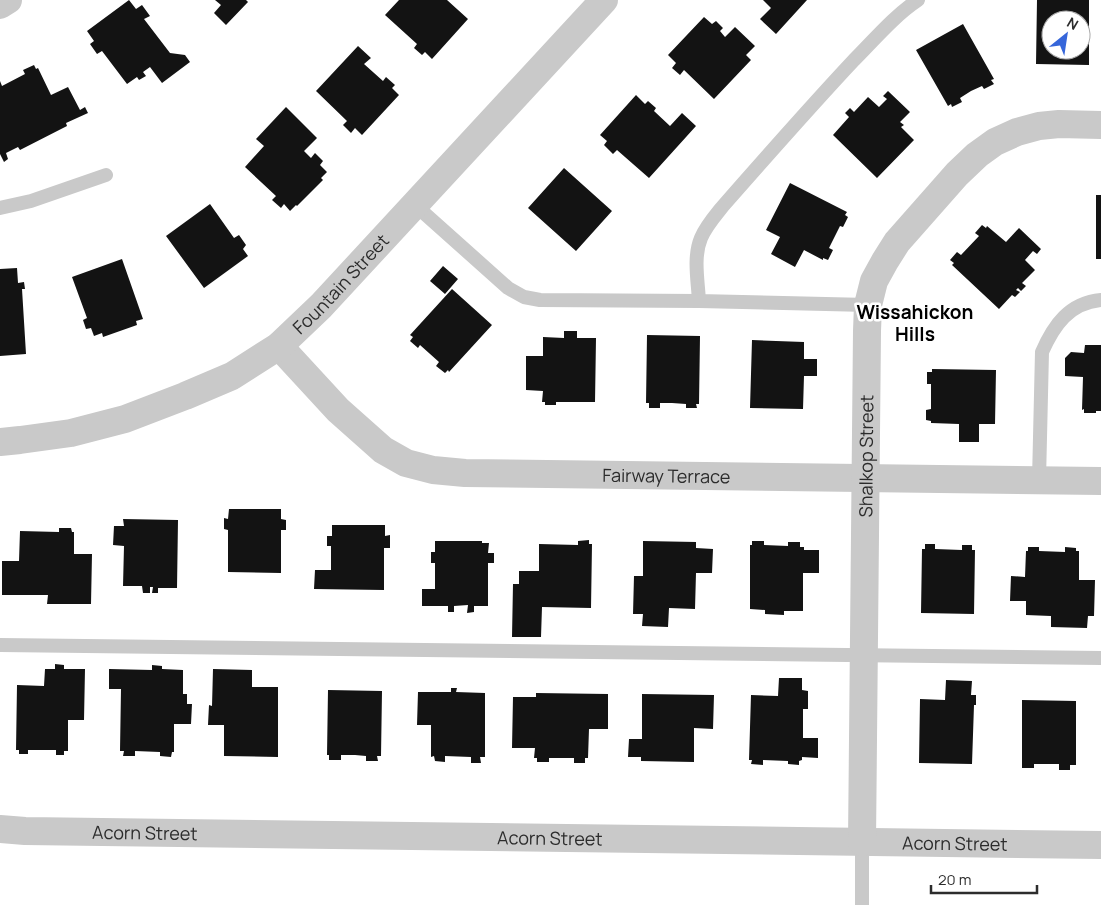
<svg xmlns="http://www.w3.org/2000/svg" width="1101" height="905" font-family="Manrope,sans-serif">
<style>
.building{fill:#131313;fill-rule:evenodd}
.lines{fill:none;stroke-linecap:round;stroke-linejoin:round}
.service{stroke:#c9c9c9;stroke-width:14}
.minor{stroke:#c9c9c9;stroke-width:28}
.labels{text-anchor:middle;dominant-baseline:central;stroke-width:5;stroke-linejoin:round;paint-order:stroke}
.street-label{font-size:18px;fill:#2c2c2c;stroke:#fff}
.neighbourhood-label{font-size:19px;font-weight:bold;fill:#000;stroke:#fff}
</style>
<rect width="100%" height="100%" fill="#fff"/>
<path class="building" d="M 129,0 L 136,9 L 142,5 L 150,16 L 144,19 L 170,53 L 185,55 L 190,62 L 162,83 L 150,67 L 143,72 L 146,76 L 139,80 L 137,77 L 127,84 L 102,51 L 97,54 L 90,44 L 94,41 L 87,31 Z
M 215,0 L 246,0 L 248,2 L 226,25 L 214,13 L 221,5 Z
M 399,0 L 447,0 L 468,19 L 432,59 L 425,52 L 422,55 L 414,48 L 417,44 L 385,15 Z
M 763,0 L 807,0 L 776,34 L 760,19 L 771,8 Z
M 1037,0 L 1089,0 L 1089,65 L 1036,64 ZM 1051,20 L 1081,20 L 1081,50 L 1051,50 Z
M 704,17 L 712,24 L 716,21 L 723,28 L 720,31 L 725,37 L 735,27 L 755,46 L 746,55 L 751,60 L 714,99 L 684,70 L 680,75 L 672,68 L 676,63 L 668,55 Z
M 963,24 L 994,79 L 991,80 L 994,84 L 984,89 L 982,86 L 971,91 L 960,98 L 962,102 L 952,107 L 951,104 L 948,106 L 916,50 Z
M 358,46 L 371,58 L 364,64 L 383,81 L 386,77 L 395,85 L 392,88 L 399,95 L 362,135 L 355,128 L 351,133 L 343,125 L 347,121 L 316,91 Z
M 34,65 L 36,69 L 38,68 L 51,95 L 68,87 L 80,110 L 85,107 L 88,113 L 66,123 L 67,126 L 20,150 L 18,147 L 6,153 L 8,159 L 4,162 L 0,154 L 0,81 L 2,86 L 25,74 L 23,70 Z
M 888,91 L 910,112 L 900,122 L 904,125 L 901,127 L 914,140 L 877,178 L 833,135 L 849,117 L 845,113 L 850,108 L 854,112 L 868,97 L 879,107 L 887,99 L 883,96 Z
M 636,95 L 645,104 L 648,101 L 656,108 L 654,111 L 670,126 L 682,113 L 696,126 L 649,178 L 617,150 L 613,154 L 604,145 L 607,141 L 600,135 Z
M 286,107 L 317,138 L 304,151 L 311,158 L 315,153 L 323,161 L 320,165 L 327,172 L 321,178 L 323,180 L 297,206 L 296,205 L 290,211 L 284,204 L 281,208 L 272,200 L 276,196 L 245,167 L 264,146 L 256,139 Z
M 564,168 L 612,211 L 576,251 L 528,208 Z
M 790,183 L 847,212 L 845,215 L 848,217 L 843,227 L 840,226 L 829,248 L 833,250 L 828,260 L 823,258 L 823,260 L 804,250 L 795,267 L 771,254 L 780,237 L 766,230 Z
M 1096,195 L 1101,195 L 1101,259 L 1096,259 Z
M 210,204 L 234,238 L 239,235 L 246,245 L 243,249 L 248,256 L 204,288 L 166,236 Z
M 982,225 L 986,228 L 987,226 L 1006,242 L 1019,228 L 1041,249 L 1037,254 L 1033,251 L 1025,260 L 1035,270 L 1022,283 L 1026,286 L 1021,291 L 1018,288 L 1016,290 L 1020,292 L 1015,297 L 1012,295 L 999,309 L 952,265 L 954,263 L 950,260 L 957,252 L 961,255 L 979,236 L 975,233 Z
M 122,259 L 143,319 L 136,321 L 137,325 L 103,337 L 102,333 L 94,336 L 91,328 L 86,329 L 83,320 L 87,318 L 72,277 Z
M 443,266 L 458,279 L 445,294 L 430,281 Z
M 17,268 L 18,283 L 24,282 L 25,289 L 22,289 L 26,354 L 0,356 L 0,269 Z
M 452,289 L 492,325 L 449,372 L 448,370 L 445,373 L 436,366 L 439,362 L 420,345 L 418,348 L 410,341 L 413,337 L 410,335 Z
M 564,331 L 577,331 L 577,338 L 596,338 L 595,402 L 556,402 L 556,405 L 545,405 L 545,402 L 542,402 L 543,391 L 526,390 L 526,356 L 543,356 L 543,337 L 564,338 Z
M 647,335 L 700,336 L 699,404 L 696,404 L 697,408 L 686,408 L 686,404 L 672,403 L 660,403 L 660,408 L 649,408 L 649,403 L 646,403 Z
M 752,340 L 804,342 L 804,359 L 817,359 L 817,376 L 804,376 L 803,409 L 750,408 Z
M 1085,345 L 1101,345 L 1101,411 L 1096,411 L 1096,413 L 1084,413 L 1084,409 L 1082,410 L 1083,377 L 1065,376 L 1065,358 L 1071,352 L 1084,353 Z
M 932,369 L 996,370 L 995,424 L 979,424 L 979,442 L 959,442 L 959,424 L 931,423 L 931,421 L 926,420 L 926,410 L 931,409 L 931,384 L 927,384 L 927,372 L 932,372 Z
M 229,509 L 281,509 L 281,519 L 286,520 L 286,530 L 281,530 L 281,573 L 228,572 L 228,530 L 224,529 L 224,518 L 228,519 Z
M 123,519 L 178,520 L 177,588 L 158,588 L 158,593 L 152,593 L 153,587 L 150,587 L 150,593 L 143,593 L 142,586 L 123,586 L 124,546 L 113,545 L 114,526 L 124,526 Z
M 332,525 L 385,525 L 385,536 L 390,535 L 390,548 L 384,548 L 384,590 L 314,589 L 315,570 L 331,570 L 331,546 L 327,546 L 327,536 L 332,536 Z
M 59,528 L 71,528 L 72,532 L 74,532 L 74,554 L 92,554 L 91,604 L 47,604 L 48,595 L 2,595 L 2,561 L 19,561 L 20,531 L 59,532 Z
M 589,540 L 589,544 L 592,544 L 591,608 L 542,607 L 541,637 L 512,637 L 513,584 L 519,584 L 519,571 L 539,571 L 539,544 L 578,545 L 578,541 Z
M 435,541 L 482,541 L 482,543 L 489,543 L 488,553 L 494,553 L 494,563 L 488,563 L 488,606 L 474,606 L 474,612 L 467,613 L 468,605 L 454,606 L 454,612 L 448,612 L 448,606 L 422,606 L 422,589 L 435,589 L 435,563 L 431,563 L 431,552 L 435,552 Z
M 643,541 L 696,542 L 696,548 L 713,549 L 712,573 L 696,573 L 695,609 L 669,608 L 668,627 L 642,626 L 643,614 L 633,614 L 634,576 L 643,576 Z
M 752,541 L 764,541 L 764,545 L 788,546 L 788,542 L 800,542 L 800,547 L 804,547 L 804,550 L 819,550 L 819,573 L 803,573 L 803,611 L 784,611 L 784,615 L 765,614 L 765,610 L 750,609 L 750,545 L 752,545 Z
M 925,544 L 935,544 L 935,549 L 962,550 L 962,545 L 972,545 L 972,550 L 975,550 L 974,614 L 921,613 L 922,549 L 925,549 Z
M 1028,547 L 1039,547 L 1039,551 L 1065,552 L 1065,547 L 1076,548 L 1076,551 L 1079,551 L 1079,580 L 1095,580 L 1094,616 L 1088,616 L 1087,628 L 1051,627 L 1051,616 L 1026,615 L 1026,601 L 1010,601 L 1011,576 L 1025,577 L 1026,551 L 1028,551 Z
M 55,664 L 64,665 L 64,669 L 85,669 L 84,720 L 68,720 L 68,751 L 64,751 L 64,755 L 56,755 L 56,750 L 28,750 L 28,754 L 19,754 L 19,750 L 16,750 L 17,685 L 44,686 L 45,669 L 55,669 Z
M 152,665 L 162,666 L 162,669 L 183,670 L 183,694 L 187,694 L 187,704 L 192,704 L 191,724 L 174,724 L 174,752 L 172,752 L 171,757 L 160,756 L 160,752 L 135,751 L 135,756 L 123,756 L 124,751 L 120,751 L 121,689 L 109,689 L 109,669 L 152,670 Z
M 213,669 L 252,670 L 252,687 L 278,687 L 278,757 L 224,756 L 224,725 L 208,725 L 209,705 L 212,706 Z
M 779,678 L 802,678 L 802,690 L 808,691 L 808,709 L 803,709 L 803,738 L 818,738 L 818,758 L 802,757 L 802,760 L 799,761 L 799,765 L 788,764 L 788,761 L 763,760 L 763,765 L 751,764 L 752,760 L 749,760 L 751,695 L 778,696 Z
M 946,680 L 972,681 L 971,695 L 976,695 L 976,705 L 974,705 L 972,764 L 919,763 L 920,699 L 945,700 Z
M 451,688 L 457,688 L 456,692 L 485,693 L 485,757 L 480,757 L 481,763 L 471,763 L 471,757 L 445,756 L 445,762 L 435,761 L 434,756 L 431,757 L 431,725 L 417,725 L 418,692 L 451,692 Z
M 328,690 L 382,691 L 381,756 L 377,756 L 378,761 L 366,761 L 366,756 L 355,755 L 341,755 L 341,760 L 329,760 L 329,755 L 327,755 Z
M 536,693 L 608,694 L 608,729 L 589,729 L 588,758 L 585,758 L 585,763 L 574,763 L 574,758 L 549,758 L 549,762 L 537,762 L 537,758 L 534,758 L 535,748 L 512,748 L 513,697 L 536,697 Z
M 642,694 L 714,695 L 713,729 L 694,728 L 694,762 L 641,761 L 641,757 L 628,757 L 629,739 L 642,739 Z
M 1022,700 L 1076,701 L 1076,765 L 1070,765 L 1070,770 L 1059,770 L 1059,764 L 1034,764 L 1034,768 L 1022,768 Z"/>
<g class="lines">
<path class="service" d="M 415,205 L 508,288 L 524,297 L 540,300 L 699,301 L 868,305
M 0,208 L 31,201 L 106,175
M 699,301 C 698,281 693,257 701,238 C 706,226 715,216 723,206 C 766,157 809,108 854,60 C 874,40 894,16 918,0
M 1039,480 L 1042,352 C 1054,325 1069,303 1101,300
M 0,645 L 1101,658
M 862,905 L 862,842"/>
<g class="minor">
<path d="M 0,5 L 8,0"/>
<path id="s1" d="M 279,346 L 338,410 L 383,450 L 406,463 L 433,470 L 465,473 L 1101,481"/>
<path id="s2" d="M 0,442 L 20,440 L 71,433 L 125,419 L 185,396 L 232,376 L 279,346 L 321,306 L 604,0"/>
<path id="s3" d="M 0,829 L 25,831 L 1101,845"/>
<path id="s4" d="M 862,842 L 867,331 L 868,305 L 874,281 L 885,261 L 897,242 L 957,174 L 977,155 L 995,142 L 1017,132 L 1039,126 L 1059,124 L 1101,125"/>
</g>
</g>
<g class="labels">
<g class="street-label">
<text stroke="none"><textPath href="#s2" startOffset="386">Fountain Street</textPath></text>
<text stroke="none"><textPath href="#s4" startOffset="386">Shalkop Street</textPath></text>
<text stroke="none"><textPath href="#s1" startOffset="435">Fairway Terrace</textPath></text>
<text stroke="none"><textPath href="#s3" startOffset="145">Acorn Street</textPath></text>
<text stroke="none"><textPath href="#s3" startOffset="550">Acorn Street</textPath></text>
<text stroke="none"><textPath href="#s3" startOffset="955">Acorn Street</textPath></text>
</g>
<g class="neighbourhood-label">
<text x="915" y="312">Wissahickon<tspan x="915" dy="22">Hills</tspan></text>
</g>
</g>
<g transform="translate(1066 35) rotate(30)"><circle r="24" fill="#ffffff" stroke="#ababab"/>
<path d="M0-4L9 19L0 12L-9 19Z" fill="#3666da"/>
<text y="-8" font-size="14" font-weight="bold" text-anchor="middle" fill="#2c2c2c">N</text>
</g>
<path d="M931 885v8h106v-8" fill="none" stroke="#2c2c2c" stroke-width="2.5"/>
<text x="938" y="885" font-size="15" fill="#2c2c2c" stroke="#ffffff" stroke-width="4" paint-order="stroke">20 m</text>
</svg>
